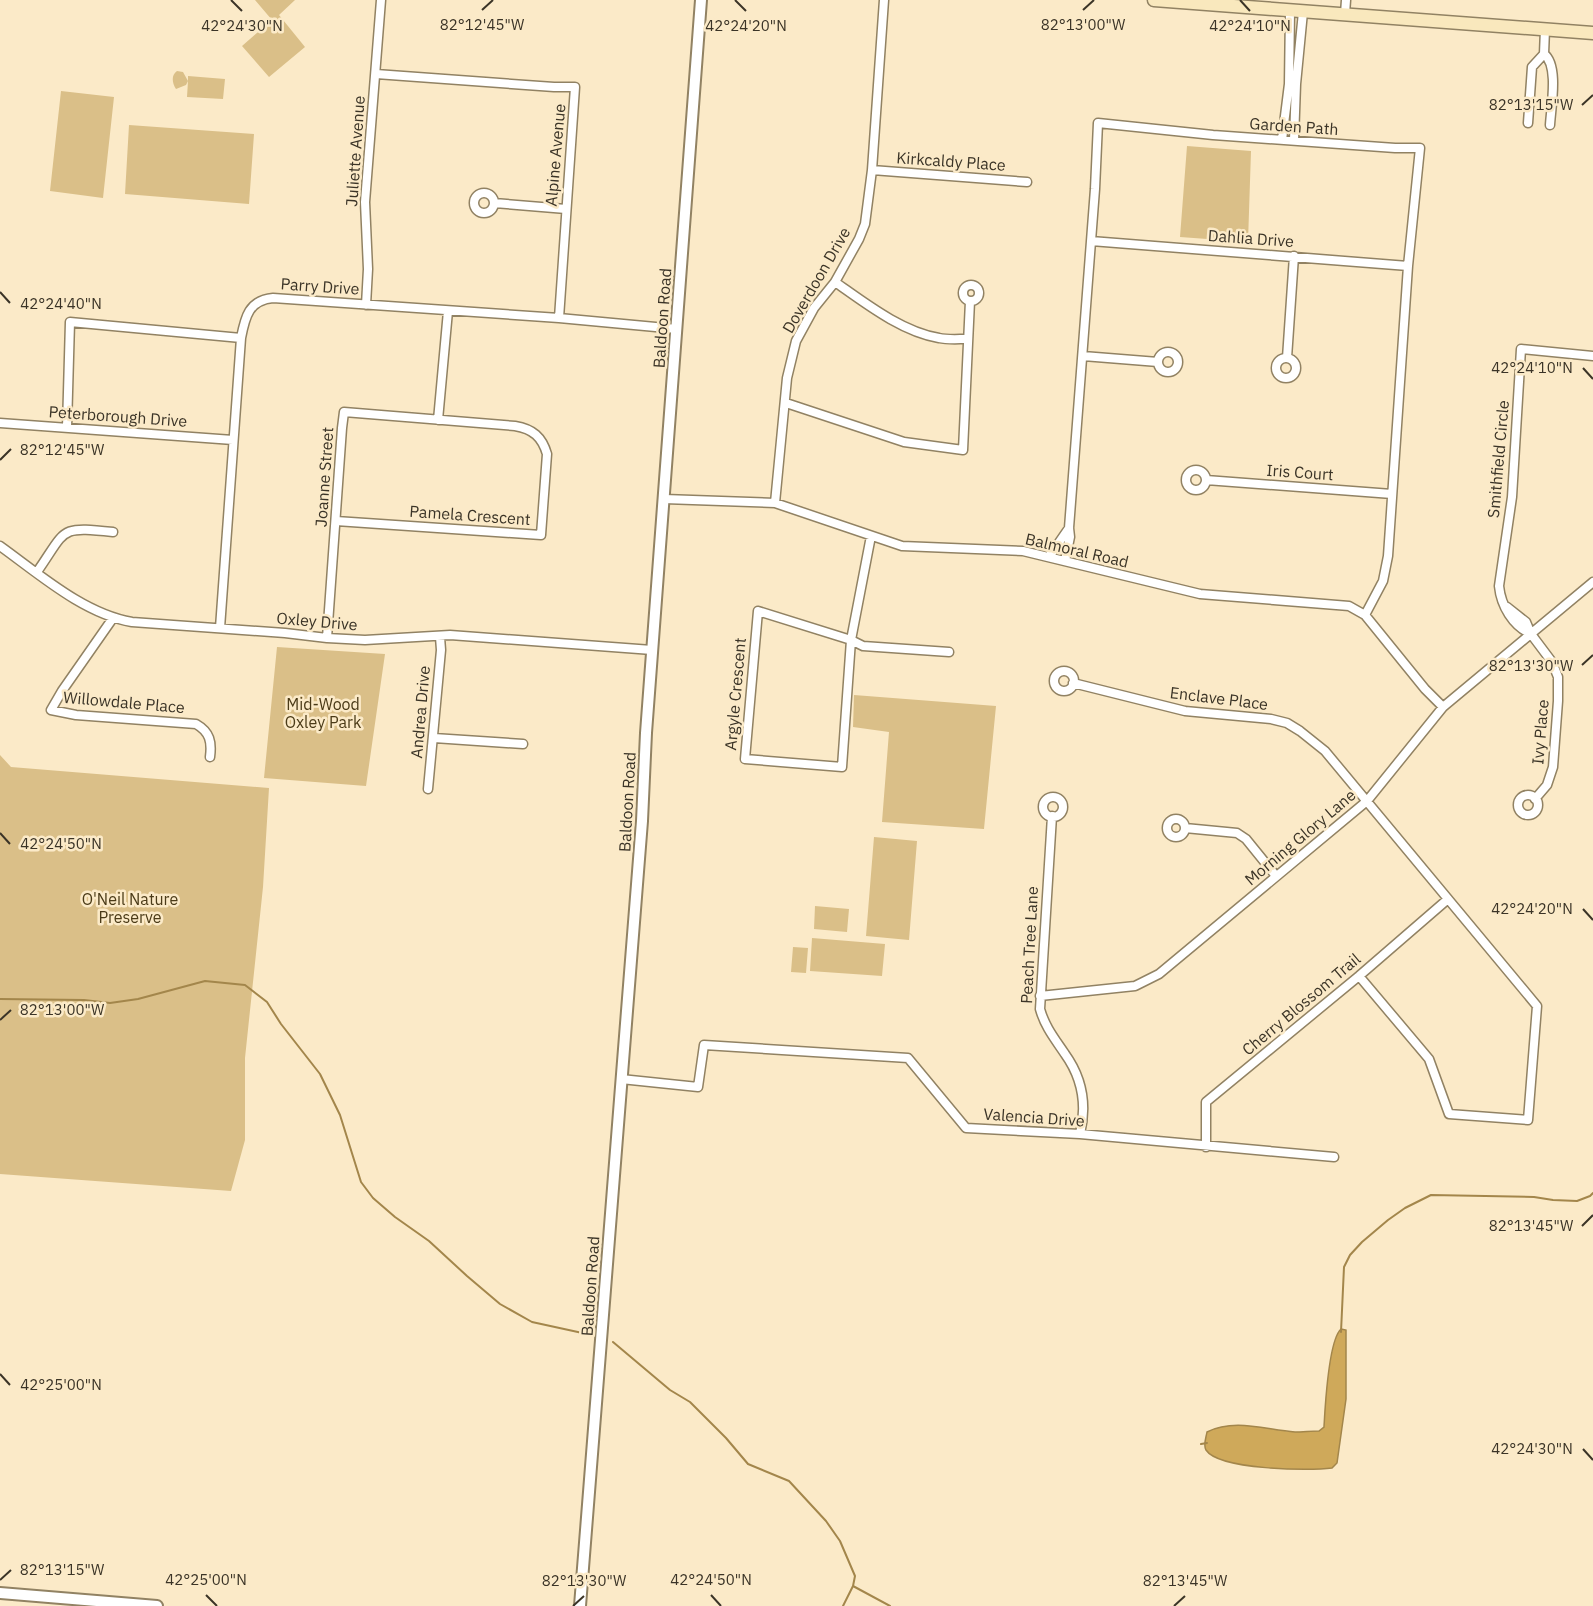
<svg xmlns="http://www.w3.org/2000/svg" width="1593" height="1606" font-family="'IBM Plex Sans',sans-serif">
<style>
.green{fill:#dabf88}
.water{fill:#cfa95a;stroke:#a3864b;stroke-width:1.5}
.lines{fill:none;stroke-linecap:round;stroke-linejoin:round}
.stream{stroke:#a3864b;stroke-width:2}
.minor-casing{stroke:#918263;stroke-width:11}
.tertiary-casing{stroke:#918263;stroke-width:14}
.secondary-casing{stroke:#918263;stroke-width:15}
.minor{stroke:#fff;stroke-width:8}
.tertiary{stroke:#fff;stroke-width:10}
.secondary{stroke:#f9e8bd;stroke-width:12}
.ticks{fill:none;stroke:#3b3427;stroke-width:2}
.labels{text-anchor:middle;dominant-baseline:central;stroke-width:5;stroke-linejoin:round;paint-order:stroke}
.street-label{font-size:16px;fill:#3b3427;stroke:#fbeac8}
.park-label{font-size:16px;fill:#4b3b18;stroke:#fbeac8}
.ticks-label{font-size:15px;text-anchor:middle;fill:#3b3427;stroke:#fbeac8;stroke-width:5;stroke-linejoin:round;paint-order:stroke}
</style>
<rect width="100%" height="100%" fill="#fbeac8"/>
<path class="green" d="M 255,0 L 295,0 L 279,15 L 305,47 L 269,77 L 242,46 L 272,20 Z
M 177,71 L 183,72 L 188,81 L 188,76 L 225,79 L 223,99 L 187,97 L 188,81 L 186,85 L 176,89 C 172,83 171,75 177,71 Z
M 61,91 L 114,97 L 103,198 L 50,191 Z
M 129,125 L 254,134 L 249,204 L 125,194 Z
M 1187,146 L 1251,151 L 1248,242 L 1180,237 Z
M 277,647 L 385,654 L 366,786 L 264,778 Z
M 854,695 L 996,706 L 984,829 L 882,822 L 889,732 L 853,727 Z
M 0,755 L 11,767 L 269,788 L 263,887 L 245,1058 L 245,1140 L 231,1191 L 0,1174 Z
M 874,837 L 917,841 L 909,940 L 866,936 Z
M 815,906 L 849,909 L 847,932 L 814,929 Z
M 812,938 L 885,944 L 882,976 L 810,971 Z
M 793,947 L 808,948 L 806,973 L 791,972 Z"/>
<path class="water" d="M 1341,1329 L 1346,1330 L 1346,1399 L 1337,1463 L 1332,1468 C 1310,1471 1219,1470 1206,1450 C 1203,1445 1206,1438 1207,1432 C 1235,1418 1266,1430 1295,1432 C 1303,1432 1311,1431 1319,1431 L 1324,1427 C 1325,1408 1329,1340 1341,1329 Z"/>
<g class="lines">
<path class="stream" d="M 0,999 L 84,1000 L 110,1003 L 138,999 L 205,981 L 245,985 L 267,1002 L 281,1024 L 320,1074 L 340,1115 L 361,1182 L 373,1198 L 395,1217 L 429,1241 L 467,1276 L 500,1304 L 532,1322 L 587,1334
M 1341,1332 L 1344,1267 L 1350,1255 L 1362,1242 L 1388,1220 L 1405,1208 L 1431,1195 L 1534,1197 L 1553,1200 L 1577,1201 L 1590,1196 L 1593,1193
M 613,1342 L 670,1390 L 690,1402 L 726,1438 L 748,1464 L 789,1481 L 826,1521 L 840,1541 L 855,1576 L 853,1586 L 843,1606
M 1201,1444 L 1207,1443
M 853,1586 L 890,1606"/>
<g class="minor-casing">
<path id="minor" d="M 1345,14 L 1346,0
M 1545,29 L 1544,54 C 1559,65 1551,107 1550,125
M 376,74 L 554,87 L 575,87 L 559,318
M 1528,123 L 1532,67 L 1544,54
M 1282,140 L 1289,84 L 1290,11
M 1294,140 L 1296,84 L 1303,12
M 872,170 L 1027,182
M474 203a10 10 0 1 1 20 0a10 10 0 1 1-20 0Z
M 494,203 L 566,209
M 1091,241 L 1408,266
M 835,282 C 865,303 902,332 939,338 C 948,340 958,339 967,339
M963 293a8 8 0 1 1 16 0a8 8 0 1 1-16 0Z
M 366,305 L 368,269 L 365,202 L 381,0
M1158 362a10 10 0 1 1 20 0a10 10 0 1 1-20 0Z
M 1083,356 L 1158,362
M 1287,358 L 1294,256
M1276 368a10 10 0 1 1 20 0a10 10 0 1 1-20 0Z
M 786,403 L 904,442 L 963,450 L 970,301
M 438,420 L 448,311
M 0,423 L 233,440
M 67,427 L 70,322 L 241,338
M1186 480a10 10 0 1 1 20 0a10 10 0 1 1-20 0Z
M 1206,480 L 1392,494
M 664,499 L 775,503 L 902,546 L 1023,551 L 1200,594 L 1349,606 L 1365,615 L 1425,689 L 1443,707
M 775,503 L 787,378 L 796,341 L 814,308 L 835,282 L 859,239 L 865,224 L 872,170 L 884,0
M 871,536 L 851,640 L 842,767 L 745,759 L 758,611 L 851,640 L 863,646 L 949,652
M 0,546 C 39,574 84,614 132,622 L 285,633 L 327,638 L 365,640 L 450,635 L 652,650
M 1049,557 L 1069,528
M 1065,561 L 1070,537 L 1069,528 L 1095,189 L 1098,123 L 1213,135 L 1395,148 L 1420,148 L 1408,266 L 1388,556 L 1383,581 L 1365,615
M 37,572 C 67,529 58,526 113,532
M 1507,607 L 1526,622 L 1531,634 L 1552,662 L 1558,677 L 1558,701 L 1553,767 L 1547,785 L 1535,799
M 113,618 L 62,691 L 51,710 L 76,715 L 196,724 C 210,732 212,742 210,757
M 220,628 L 241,338 C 245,317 249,300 273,298 L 559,318 L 677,329
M 1531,634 C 1513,626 1501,606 1499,586 L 1512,497 L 1521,349 L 1593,356
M 327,638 L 342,428 L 344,412 L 515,426 C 533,429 542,437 547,454 L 541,535 L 336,521
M1054 681a10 10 0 1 1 20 0a10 10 0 1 1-20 0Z
M 1073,683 L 1185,711 L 1271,719 L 1287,723 L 1300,731 L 1325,751 L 1537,1006 L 1528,1120 L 1449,1114 L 1429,1059 L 1359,976
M 434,738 L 523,744
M 428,789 L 441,650 L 440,637
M1518 805a10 10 0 1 1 20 0a10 10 0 1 1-20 0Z
M1043 807a10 10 0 1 1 20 0a10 10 0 1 1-20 0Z
M 1052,816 L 1040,1009 C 1045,1027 1055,1039 1065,1054 C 1083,1079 1087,1105 1080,1134
M1167 828a9 9 0 1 1 18 0a9 9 0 1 1-18 0Z
M 1185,828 L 1237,833 L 1246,839 L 1276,876
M 1040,996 L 1135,986 L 1159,974 L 1367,801 L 1443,707 L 1593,582
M 621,1079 L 698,1087 L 704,1045 L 908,1058 L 966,1128 L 1080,1134 L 1334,1157
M 1206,1147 L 1206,1102 L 1359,976 L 1448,899"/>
</g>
<g class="tertiary-casing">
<path id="tertiary" d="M 0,1593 L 157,1606
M 580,1606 L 642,821 L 646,733 L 701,0"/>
</g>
<g class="secondary-casing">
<path id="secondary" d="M 1154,0 L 1593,33"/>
</g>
<use href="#minor" class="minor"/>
<use href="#tertiary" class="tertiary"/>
<use href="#secondary" class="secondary"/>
</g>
<path class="ticks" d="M 231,0 L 242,11M 735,0 L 746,11M 1240,0 L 1250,11M 482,10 L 493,0M 1083,10 L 1094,0M 1582,105 L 1593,95M 0,292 L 10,303M 1583,368 L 1593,379M 0,460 L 11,449M 1582,665 L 1593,655M 0,833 L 10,844M 1583,909 L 1593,920M 0,1020 L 11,1010M 1582,1226 L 1593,1215M 0,1374 L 10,1385M 1583,1449 L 1593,1460M 0,1580 L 11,1570M 206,1595 L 217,1606M 711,1595 L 721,1606M 573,1606 L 584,1596M 1174,1606 L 1185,1596"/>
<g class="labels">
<g class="street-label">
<text transform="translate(1294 126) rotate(4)">Garden Path</text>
<text transform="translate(355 151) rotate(-86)">Juliette Avenue</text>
<text transform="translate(555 155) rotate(-85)">Alpine Avenue</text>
<text transform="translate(951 161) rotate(4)">Kirkcaldy Place</text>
<text transform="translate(1251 238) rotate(4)">Dahlia Drive</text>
<text transform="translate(816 280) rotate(-60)">Doverdoon Drive</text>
<text transform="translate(320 286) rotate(4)">Parry Drive</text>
<text transform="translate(662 318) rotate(-86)">Baldoon Road</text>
<text transform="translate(118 416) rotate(4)">Peterborough Drive</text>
<text transform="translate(1498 459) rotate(-85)">Smithfield Circle</text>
<text transform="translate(1300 472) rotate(4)">Iris Court</text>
<text transform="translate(324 477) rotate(-86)">Joanne Street</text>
<text transform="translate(470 515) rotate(4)">Pamela Crescent</text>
<text transform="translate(1077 550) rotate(13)">Balmoral Road</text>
<text transform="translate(317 621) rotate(5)">Oxley Drive</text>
<text transform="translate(735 694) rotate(-85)">Argyle Crescent</text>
<text transform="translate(1219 698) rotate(7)">Enclave Place</text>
<text transform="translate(124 702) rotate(5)">Willowdale Place</text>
<text transform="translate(420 712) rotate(-85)">Andrea Drive</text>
<text transform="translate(1540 732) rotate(-85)">Ivy Place</text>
<text transform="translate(627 802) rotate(-87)">Baldoon Road</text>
<text transform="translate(1300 837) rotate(-40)">Morning Glory Lane</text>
<text transform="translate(1029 945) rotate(-87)">Peach Tree Lane</text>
<text transform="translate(1301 1004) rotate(-40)">Cherry Blossom Trail</text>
<text transform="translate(1034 1117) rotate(4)">Valencia Drive</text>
<text transform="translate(590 1286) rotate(-86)">Baldoon Road</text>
</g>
<g class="park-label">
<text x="323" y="704">Mid-Wood<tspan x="323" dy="18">Oxley Park</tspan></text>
<text x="130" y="899">O'Neil Nature<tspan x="130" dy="18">Preserve</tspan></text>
</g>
</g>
<g class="ticks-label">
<text x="482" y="30">82°12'45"W</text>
<text x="1083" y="30">82°13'00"W</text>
<text x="242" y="31">42°24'30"N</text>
<text x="746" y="31">42°24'20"N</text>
<text x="1250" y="31">42°24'10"N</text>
<text x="1531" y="110">82°13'15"W</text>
<text x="61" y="309">42°24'40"N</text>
<text x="1532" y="373">42°24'10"N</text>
<text x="62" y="455">82°12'45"W</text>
<text x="1531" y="671">82°13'30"W</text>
<text x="61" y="849">42°24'50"N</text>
<text x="1532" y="914">42°24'20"N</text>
<text x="62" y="1015">82°13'00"W</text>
<text x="1531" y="1231">82°13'45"W</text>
<text x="61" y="1390">42°25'00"N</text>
<text x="1532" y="1454">42°24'30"N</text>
<text x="62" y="1575">82°13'15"W</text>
<text x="206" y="1585">42°25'00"N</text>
<text x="711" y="1585">42°24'50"N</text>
<text x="584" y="1586">82°13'30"W</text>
<text x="1185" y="1586">82°13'45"W</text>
</g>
</svg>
